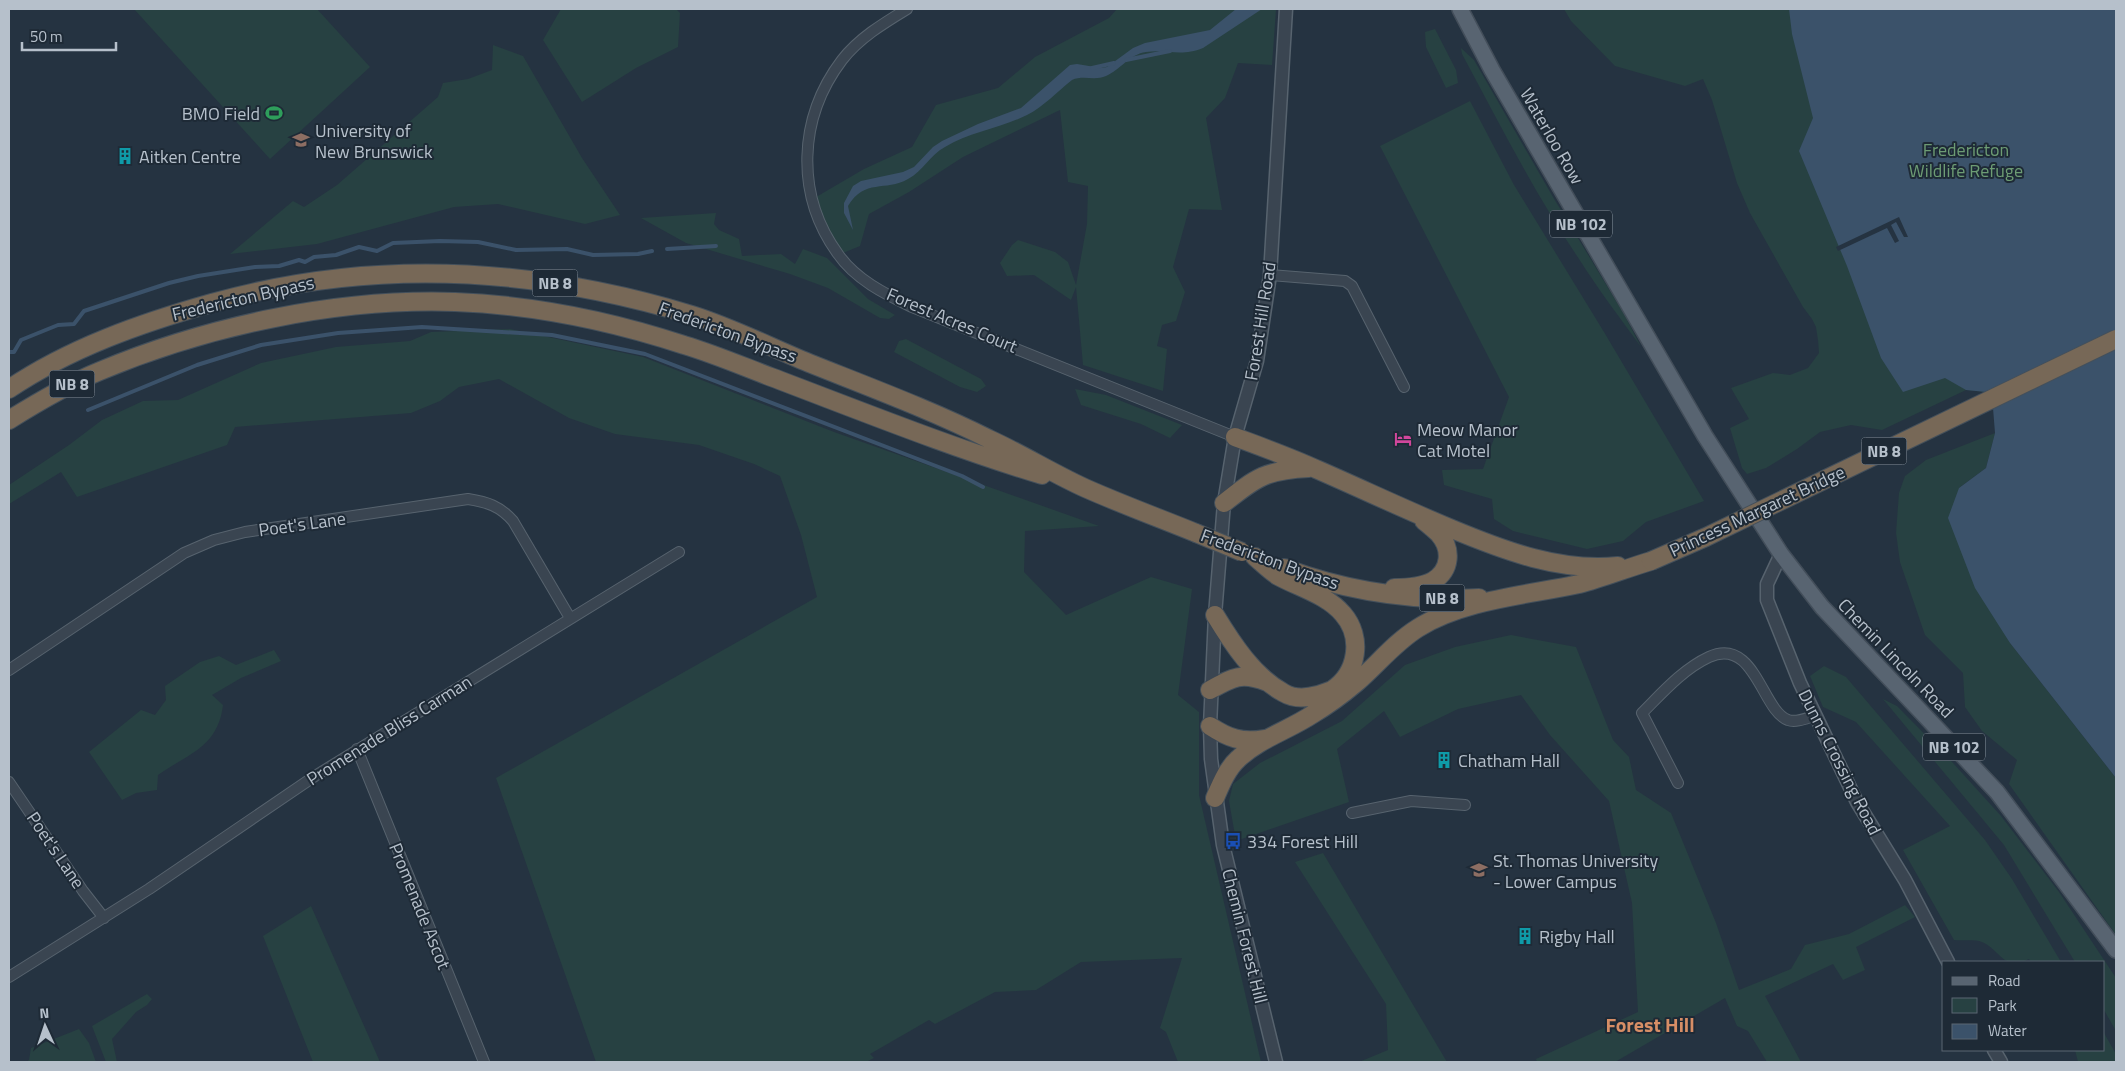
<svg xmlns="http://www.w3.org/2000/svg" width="2125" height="1071" font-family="'Titillium Web',sans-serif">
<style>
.green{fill:#274142}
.water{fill:#3b526a}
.pier{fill:#253341}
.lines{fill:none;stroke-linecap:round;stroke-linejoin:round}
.stream{stroke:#3b526a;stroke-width:4}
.minor-casing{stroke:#57636e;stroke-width:12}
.tertiary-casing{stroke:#57636e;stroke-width:15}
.primary-casing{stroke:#434e5a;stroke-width:18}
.motorway-casing{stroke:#44505b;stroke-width:20}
.minor{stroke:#3a4551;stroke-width:10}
.tertiary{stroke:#3a4551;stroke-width:12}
.primary{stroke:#586471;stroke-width:15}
.motorway{stroke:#776857;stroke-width:18}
.motorway-bridge-casing{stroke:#44505b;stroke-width:20;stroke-linecap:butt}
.motorway-bridge{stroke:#776857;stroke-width:18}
.labels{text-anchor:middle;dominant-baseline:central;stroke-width:4;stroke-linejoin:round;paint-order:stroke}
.shield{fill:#1e2a36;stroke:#88939e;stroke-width:1}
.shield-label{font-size:16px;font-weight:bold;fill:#b6c0cb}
.poi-label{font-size:18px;fill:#b6c0cb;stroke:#1e2a36;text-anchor:start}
.street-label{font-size:18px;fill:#b6c0cb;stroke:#1e2a36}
.park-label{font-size:18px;fill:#6d9c74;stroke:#1e2a36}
.quarter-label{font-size:20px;font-weight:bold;fill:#d78e66;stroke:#1e2a36}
</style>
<rect width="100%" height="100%" fill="#253341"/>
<path class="green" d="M 134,9 L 317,9 L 370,67 L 270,159 Z
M 561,9 L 676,9 L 680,13 L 678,47 L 636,68 L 582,102 L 543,40 Z
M 1117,9 L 1276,9 L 1272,65 L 1238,63 L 1225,98 L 1206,118 L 1222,210 L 1189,209 L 1173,267 L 1185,292 L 1176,321 L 1162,325 L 1157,346 L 1167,349 L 1163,391 L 1083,365 L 1076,287 L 1071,300 L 1034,275 L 1007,276 L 1000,263 L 1012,245 L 1018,240 L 1055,252 L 1068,262 L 1076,285 L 1087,224 L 1088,186 L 1068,182 L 1060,110 L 963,157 L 909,192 L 869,214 L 860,246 L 838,255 L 811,200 L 864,169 L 912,147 L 936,105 L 998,88 L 1035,57 L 1109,18 Z
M 1564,9 L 2116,9 L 1986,392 L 1966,390 L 1882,430 L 1851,425 L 1820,432 L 1797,449 L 1766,468 L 1747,474 L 1742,468 L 1730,428 L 1749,419 L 1731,388 L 1773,373 L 1790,375 L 1808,368 L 1819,353 L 1818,340 L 1816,327 L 1812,319 L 1803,307 L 1750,213 L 1737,183 L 1712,100 L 1703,79 L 1685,86 L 1615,66 L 1571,21 Z
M 1435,29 L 1456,70 L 1458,83 L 1446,88 L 1426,47 L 1425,32 Z
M 493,45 L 523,56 L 582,158 L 620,215 L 585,224 L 498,204 L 454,207 L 317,244 L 230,254 L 293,201 L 304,207 L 337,185 L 438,97 L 443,83 L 468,79 L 492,70 Z
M 1461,48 L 1474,60 L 1553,197 L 1624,314 L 1641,347 C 1620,318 1598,289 1579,259 C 1535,194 1499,123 1462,54 Z
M 1470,101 L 1514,185 L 1604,332 L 1704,501 L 1646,522 L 1623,541 L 1587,549 L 1513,531 L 1494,519 L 1492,499 L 1444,485 L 1442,470 L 1483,469 L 1509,397 L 1380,146 Z
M 716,213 L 714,224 L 719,230 L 739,239 L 742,256 L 781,254 L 795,264 L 803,249 L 827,258 L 868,299 L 895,315 L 889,319 L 880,318 L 828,288 L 790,274 L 686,243 L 641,218 Z
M 510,329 L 643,357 L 834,432 L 1099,526 L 1025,531 L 1024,572 L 1066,615 L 1151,577 L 1192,589 L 1178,695 L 1199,712 L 1199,795 L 1261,1062 L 1178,1062 L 1166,1032 L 1160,1028 L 1182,958 L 1081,962 L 1036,990 L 995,992 L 935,1024 L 929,1020 L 870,1054 L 874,1058 L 866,1062 L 596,1062 L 496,778 L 817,597 L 801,535 L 780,476 L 754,464 L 699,445 L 615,434 L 569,418 L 499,379 L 459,387 L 440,401 L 411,413 L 235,427 L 227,445 L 77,497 L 61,472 L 9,504 L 9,485 L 69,445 L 102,420 L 143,401 L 178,400 L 261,363 L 336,347 L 410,341 L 431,332 Z
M 906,339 L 981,379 L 986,386 L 977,392 L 960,387 L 894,352 L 899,341 Z
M 1075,389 L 1106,395 L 1182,425 L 1170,438 L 1141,424 L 1081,405 Z
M 1995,433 L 1986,468 L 1959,488 L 2010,643 L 2116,778 L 2116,935 L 2009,784 L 2017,760 L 1982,731 L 1965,707 L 1963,673 L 1925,635 L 1900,562 L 1896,533 L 1899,493 L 1905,476 L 1926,460 Z
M 1511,635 L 1576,647 L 1613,740 L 1629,757 L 1636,790 L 1671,813 L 1716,923 L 1739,990 L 1791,969 L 1805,945 L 1849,934 L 1905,905 L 1915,917 L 1856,947 L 1865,970 L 1843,980 L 1833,964 L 1765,996 L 1801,1062 L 1767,1062 L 1748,1031 L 1737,1026 L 1725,998 L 1615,1062 L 1537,1062 L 1536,1059 L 1638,1012 L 1632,903 L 1609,801 L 1550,735 L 1521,695 L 1458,709 L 1400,737 L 1384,711 L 1337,749 L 1349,802 L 1236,841 L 1229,801 L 1233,784 L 1260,763 L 1342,721 L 1405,665 L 1455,647 Z
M 274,650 L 281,661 L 241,678 L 212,695 L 223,705 C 218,748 187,754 158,775 L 157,790 L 136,793 L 122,800 L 89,752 L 141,710 L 155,715 L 166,700 L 165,686 L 200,662 L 219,656 L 236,665 Z
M 1824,666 L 1846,677 L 1985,840 L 2012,879 L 2061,962 L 2031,962 L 2029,959 C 2003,972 2001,950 1982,942 C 1975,939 1962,941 1954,940 L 1903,850 L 1950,826 L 1856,722 L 1823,707 L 1810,676 Z
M 1883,699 L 1897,706 L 1953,763 L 2001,816 L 2059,892 L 2116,978 L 2116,1031 L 2104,1010 L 2104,962 L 2075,962 L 2004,845 Z
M 1323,853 L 1447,1062 L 1359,1062 L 1388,1050 L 1386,1004 L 1295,862 Z
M 311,906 L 380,1062 L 313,1062 L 263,936 Z
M 147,994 L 152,999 L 147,1005 L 136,1012 L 112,1039 L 117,1062 L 106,1062 L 92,1026 Z
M 79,1029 L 89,1043 L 96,1062 L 26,1062 L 29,1060 L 31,1048 Z
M 2104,1033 L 2116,1054 L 2116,1062 L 2078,1062 L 2075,1050 L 2104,1050 Z"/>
<path class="water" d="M 1236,9 L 1262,9 L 1203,48 C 1181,57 1167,49 1146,52 C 1130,54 1120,70 1106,76 C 1095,81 1083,75 1072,80 C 1058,91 1043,107 1027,115 C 1001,128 970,132 945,147 C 930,155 923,171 908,179 C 885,192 865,178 848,206 L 853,230 L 844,213 L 844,203 L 853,186 L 861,181 L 903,172 L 914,167 L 933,147 L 942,141 L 978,124 L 1021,108 L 1070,65 L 1077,64 L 1101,68 L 1107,67 L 1133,48 L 1145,43 L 1210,30 Z
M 1789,9 L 2116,9 L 2116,778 L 2010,643 L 1975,588 L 1948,518 L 1959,488 L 1986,468 L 1995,433 L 1993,408 L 1986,392 L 1966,390 L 1945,378 L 1903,392 L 1881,358 L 1847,266 L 1799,151 L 1813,118 L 1792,34 Z"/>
<path class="pier" d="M 1899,217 L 1908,237 L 1904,237 L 1896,222 L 1891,225 L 1899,241 L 1895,243 L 1887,228 L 1838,251 L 1836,247 Z"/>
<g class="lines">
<path class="stream" d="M 1126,60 L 1170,51
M 1092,68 L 1114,63
M 667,249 L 716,246
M 9,352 L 14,352 L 21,340 L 58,325 L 74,324 L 84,311 L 169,283 L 198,276 L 255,267 L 279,266 L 299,260 L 305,262 L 314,257 L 336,255 L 359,247 L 377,251 L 393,243 L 440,241 L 478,242 L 516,250 L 567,249 L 593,255 L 638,254 L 652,251
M 88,410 L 197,365 L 261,345 L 338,333 L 422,327 L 552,335 L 645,354 L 962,476 L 983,487"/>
<g class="minor-casing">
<path id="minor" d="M 907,9 C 884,23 859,38 842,60 C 798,118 795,195 838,254 C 855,279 885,294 912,307 L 1235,437
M 1270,275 L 1345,281 L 1352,286 L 1404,387
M 9,670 L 184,553 L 214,540 L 245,532 L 468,499 C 487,502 500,506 513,521 L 570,618
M 357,749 L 484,1062
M 9,782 L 83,891 L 104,918
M 1678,783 L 1642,713 C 1662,693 1683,669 1709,657 C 1755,636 1762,711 1788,720 C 1796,723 1807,718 1814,716
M 1352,813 L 1411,801 L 1465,805
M 9,977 L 149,889 L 315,776 L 679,552"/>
</g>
<g class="tertiary-casing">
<path id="tertiary" d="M 1781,554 L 1767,584 L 1767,600 L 1800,683 L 1857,802 L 1905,880 L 1948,962
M 1994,1050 L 2001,1062
M 1276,1062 L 1223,845 L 1211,759 L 1210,726 L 1215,615 L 1224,503 L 1235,437 L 1257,361 L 1270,275 L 1286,9"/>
</g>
<g class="primary-casing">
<path id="primary" d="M 1460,9 L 1492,70 L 1705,436 L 1781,554 L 1822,607 L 1997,792 L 2116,950"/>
</g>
<g class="motorway-casing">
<path id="motorway" d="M 9,389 C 70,348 141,323 212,303 C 371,258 534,267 692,315 C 731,327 770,347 809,363 C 869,387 931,410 989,439 C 1022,454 1052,473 1085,488 C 1121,504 1159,518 1196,533
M 9,420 C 38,402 68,384 100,371 C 208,326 337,298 455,302 C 533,305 611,321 684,345 C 714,354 742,366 771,377 C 861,411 950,447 1042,475
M 1235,437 C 1262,447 1290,457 1316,469 C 1362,489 1406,510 1452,529 C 1505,551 1560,572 1618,566
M 1224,503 C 1257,477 1266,470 1309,468
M 1284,568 C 1346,591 1412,601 1479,598
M 1394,588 C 1406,588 1422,587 1433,581 C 1451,570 1452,549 1439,534 C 1434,529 1429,525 1424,521
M 1215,615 C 1232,643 1254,677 1284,693 C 1294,699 1307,698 1318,695 C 1322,693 1328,692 1332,690 C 1358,673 1363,637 1343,614 C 1327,595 1300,588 1278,576 C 1270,571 1262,563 1255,557
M 1210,690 C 1233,677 1242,672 1267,682
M 1210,726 C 1228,738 1242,743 1264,739
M 1215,798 C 1221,784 1227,769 1238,759 C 1259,739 1289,730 1313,714 C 1328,705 1343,694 1356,683 C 1377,665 1394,643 1418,628 C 1462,600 1528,595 1579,584 C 1603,578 1627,568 1651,561"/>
</g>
<use href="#minor" class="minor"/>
<use href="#tertiary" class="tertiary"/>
<use href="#primary" class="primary"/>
<use href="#motorway" class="motorway"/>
<g class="motorway-bridge-casing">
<path id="motorway-bridge" d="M 1196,533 L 1242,552
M 1651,561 L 1706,537 L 2116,339"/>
</g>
<use href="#motorway-bridge" class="motorway-bridge"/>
</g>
<defs>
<g id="stadium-bare" transform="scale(1.35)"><path d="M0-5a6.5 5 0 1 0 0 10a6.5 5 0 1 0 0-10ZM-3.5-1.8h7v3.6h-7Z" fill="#2e9e5b" stroke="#1e2a36" stroke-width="2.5" paint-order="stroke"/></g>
<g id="university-bare" transform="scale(1.35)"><path d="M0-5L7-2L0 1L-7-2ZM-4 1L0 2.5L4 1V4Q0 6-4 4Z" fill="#8d6e63" stroke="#1e2a36" stroke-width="2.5" paint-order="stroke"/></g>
<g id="building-bare" transform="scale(1.35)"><path d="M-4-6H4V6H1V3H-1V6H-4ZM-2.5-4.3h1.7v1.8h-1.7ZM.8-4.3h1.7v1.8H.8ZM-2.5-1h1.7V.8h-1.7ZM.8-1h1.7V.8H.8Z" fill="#0f9aa8" stroke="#1e2a36" stroke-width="2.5" paint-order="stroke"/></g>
<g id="hotel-bare" transform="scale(1.35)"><path d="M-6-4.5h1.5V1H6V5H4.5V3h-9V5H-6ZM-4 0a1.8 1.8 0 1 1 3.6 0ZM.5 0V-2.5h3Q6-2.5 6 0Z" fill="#d1479c" stroke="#1e2a36" stroke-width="2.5" paint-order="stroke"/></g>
<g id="bus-bare" transform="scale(1.35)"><path d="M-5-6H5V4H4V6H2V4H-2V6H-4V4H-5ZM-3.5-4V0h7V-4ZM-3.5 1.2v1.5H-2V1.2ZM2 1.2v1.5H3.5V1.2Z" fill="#1a4fb4" stroke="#1e2a36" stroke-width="2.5" paint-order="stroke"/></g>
</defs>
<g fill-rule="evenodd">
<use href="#stadium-bare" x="274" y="113"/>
<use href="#university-bare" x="301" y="140"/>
<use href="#building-bare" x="125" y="156"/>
<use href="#hotel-bare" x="1403" y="439"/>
<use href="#building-bare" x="1444" y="760"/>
<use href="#bus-bare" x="1233" y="841"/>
<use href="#university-bare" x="1479" y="870"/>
<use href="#building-bare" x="1525" y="936"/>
</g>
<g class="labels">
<g class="shield">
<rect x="1550" y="210.5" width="62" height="27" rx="4"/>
<rect x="532.5" y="269.5" width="45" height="27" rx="4"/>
<rect x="49.5" y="370.5" width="45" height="27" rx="4"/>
<rect x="1861.5" y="437.5" width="45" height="27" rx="4"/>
<rect x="1419.5" y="584.5" width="45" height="27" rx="4"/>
<rect x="1923" y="733.5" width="62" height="27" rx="4"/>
</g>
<g class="shield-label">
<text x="1581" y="224">NB 102</text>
<text x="555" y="283">NB 8</text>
<text x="72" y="384">NB 8</text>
<text x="1884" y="451">NB 8</text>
<text x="1442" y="598">NB 8</text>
<text x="1954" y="747">NB 102</text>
</g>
<g class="poi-label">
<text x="260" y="113" text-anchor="end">BMO Field</text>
<text x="315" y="130">University of<tspan x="315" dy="21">New Brunswick</tspan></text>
<text x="139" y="156">Aitken Centre</text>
<text x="1417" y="429">Meow Manor<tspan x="1417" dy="21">Cat Motel</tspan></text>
<text x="1458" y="760">Chatham Hall</text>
<text x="1247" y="841">334 Forest Hill</text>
<text x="1493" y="860">St. Thomas University<tspan x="1493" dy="21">- Lower Campus</tspan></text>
<text x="1539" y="936">Rigby Hall</text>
</g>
<g class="street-label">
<text transform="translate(1552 136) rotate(60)">Waterloo Row</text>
<text transform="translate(243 298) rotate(-13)">Fredericton Bypass</text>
<text transform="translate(952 320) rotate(23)">Forest Acres Court</text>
<text transform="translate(1260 321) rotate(-81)">Forest Hill Road</text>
<text transform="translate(728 332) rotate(20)">Fredericton Bypass</text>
<text transform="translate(1757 511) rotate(-25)">Princess Margaret Bridge</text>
<text transform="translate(302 524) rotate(-8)">Poet's Lane</text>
<text transform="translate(1270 559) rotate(20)">Fredericton Bypass</text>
<text transform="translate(1896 658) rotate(46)">Chemin Lincoln Road</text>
<text transform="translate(389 730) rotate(-32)">Promenade Bliss Carman</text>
<text transform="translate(1840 762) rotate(63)">Dunns Crossing Road</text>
<text transform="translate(56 850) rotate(56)">Poet's Lane</text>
<text transform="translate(420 906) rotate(68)">Promenade Ascot</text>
<text transform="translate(1245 936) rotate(76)">Chemin Forest Hill</text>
</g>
<g class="park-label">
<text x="1966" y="149">Fredericton<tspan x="1966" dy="21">Wildlife Refuge</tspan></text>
</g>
<g class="quarter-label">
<text x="1650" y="1024">Forest Hill</text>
</g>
</g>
<rect width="2125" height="1071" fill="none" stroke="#b6c0cb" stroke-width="20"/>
<rect x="1942" y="961" width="162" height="90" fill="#1e2a36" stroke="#5b6672"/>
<rect x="1952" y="977" width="25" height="8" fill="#586471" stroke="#5b6672"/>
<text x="1988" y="986" font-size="15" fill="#b6c0cb">Road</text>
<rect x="1952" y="998" width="25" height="15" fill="#274142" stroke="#5b6672"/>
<text x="1988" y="1011" font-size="15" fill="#b6c0cb">Park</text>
<rect x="1952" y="1024" width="25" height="15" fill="#3b526a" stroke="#5b6672"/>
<text x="1988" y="1036" font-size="15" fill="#b6c0cb">Water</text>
<g transform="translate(45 1026) rotate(357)" stroke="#1e2a36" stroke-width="4" paint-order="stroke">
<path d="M0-4L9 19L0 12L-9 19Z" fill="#b6c0cb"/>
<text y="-8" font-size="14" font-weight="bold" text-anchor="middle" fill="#b6c0cb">N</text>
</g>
<path d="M22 42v8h94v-8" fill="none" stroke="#b6c0cb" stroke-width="2.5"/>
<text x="30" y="42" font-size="15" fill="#b6c0cb" stroke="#1e2a36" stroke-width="4" paint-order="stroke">50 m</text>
</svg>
